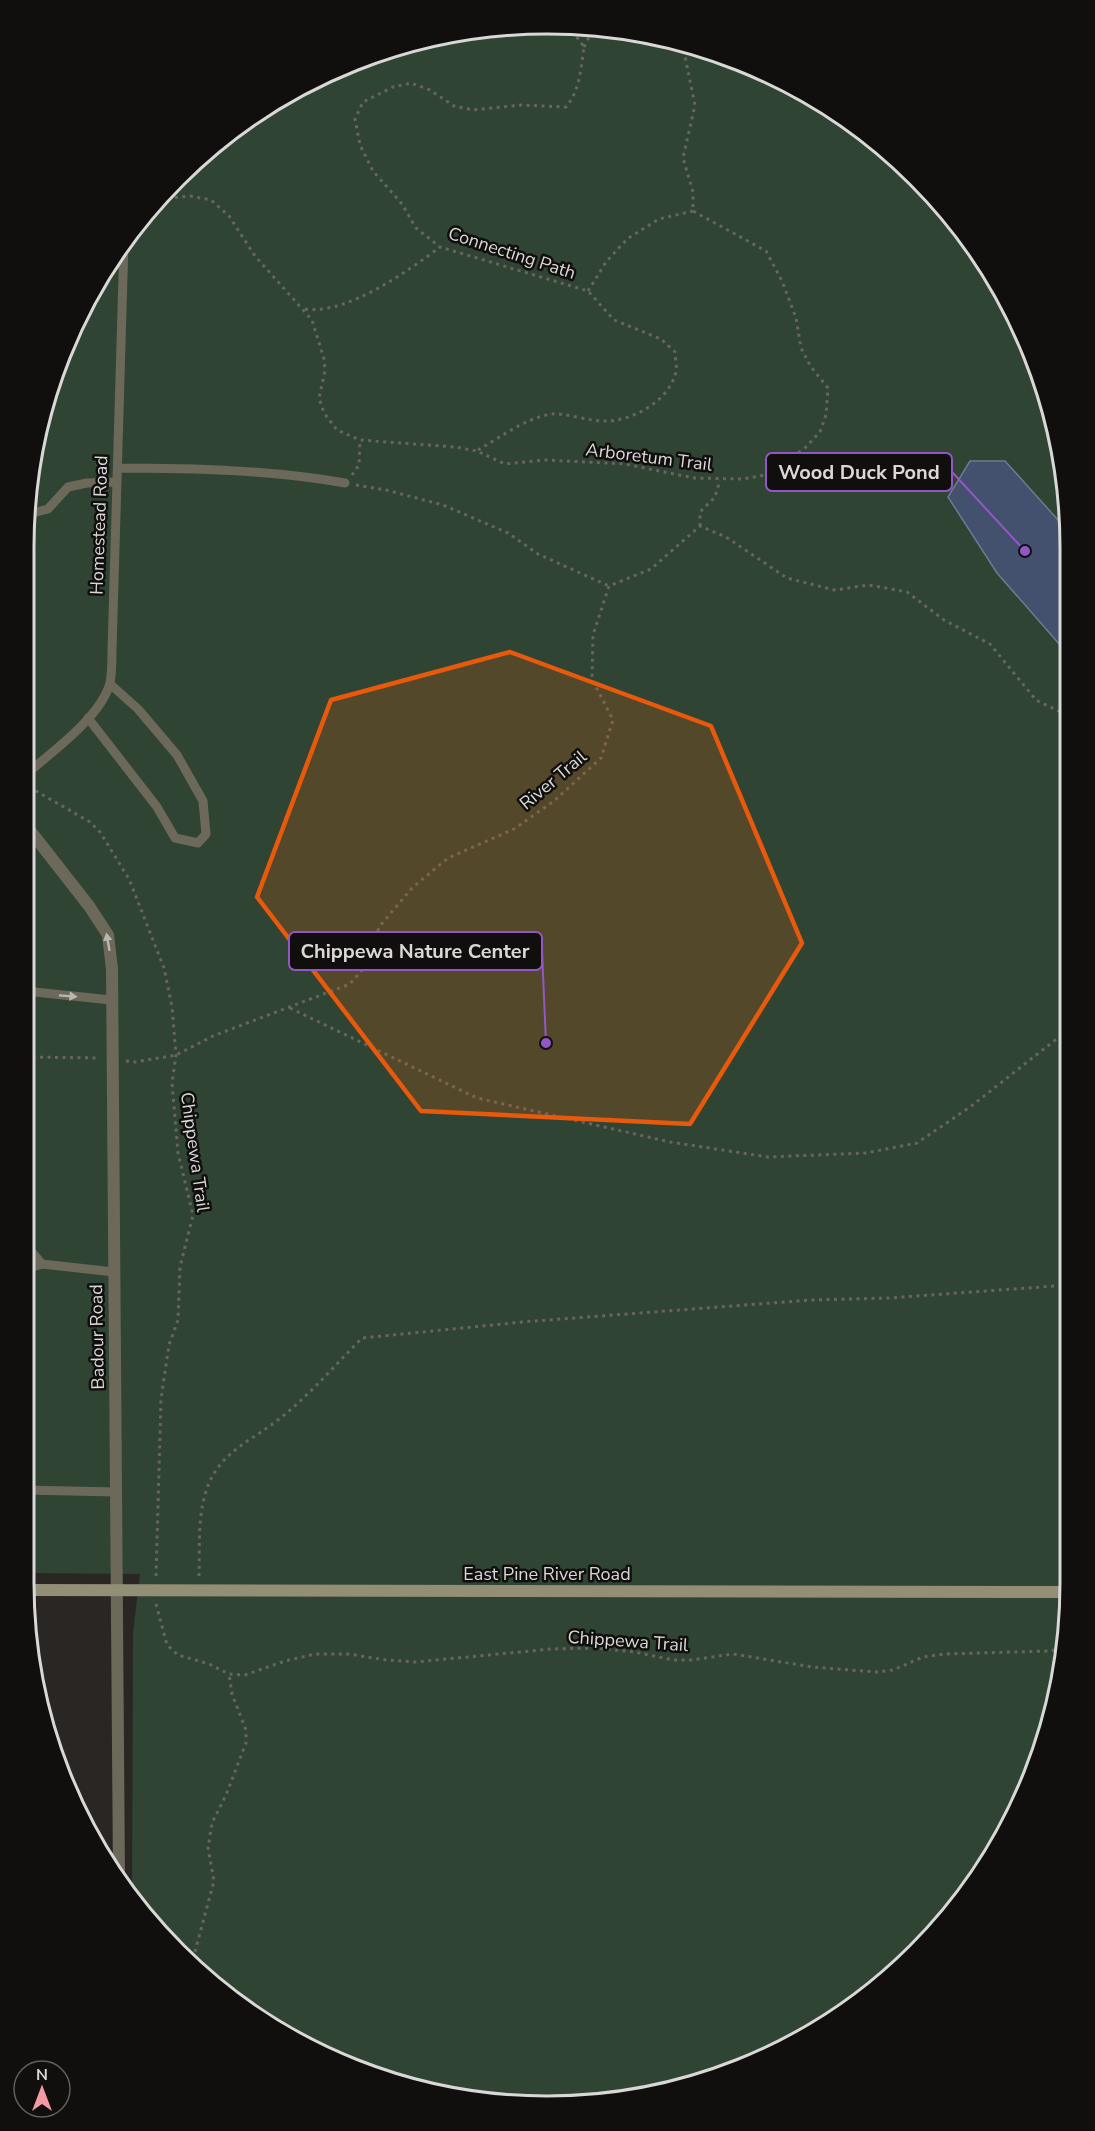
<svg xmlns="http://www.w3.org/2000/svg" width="1095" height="2131" font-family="'Nunito Sans',sans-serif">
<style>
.green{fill:#304434}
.water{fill:#43516f;stroke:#707a8e;stroke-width:1.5}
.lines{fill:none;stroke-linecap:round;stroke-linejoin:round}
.path{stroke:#676462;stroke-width:3;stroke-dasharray:3 4.5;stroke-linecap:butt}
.lane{stroke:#6c695a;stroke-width:9}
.street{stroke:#6c695a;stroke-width:12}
.secondary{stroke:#938f76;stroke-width:12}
.oneway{fill:#b9b7b2}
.marked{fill:#e8590c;fill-opacity:0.2;stroke:#e8590c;stroke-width:4.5;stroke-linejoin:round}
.labels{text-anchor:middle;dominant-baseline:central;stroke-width:5;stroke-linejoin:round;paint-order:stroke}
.street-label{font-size:18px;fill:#dad8d7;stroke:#100f0e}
.rim{fill:none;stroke:#dad8d7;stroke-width:3}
.leader{fill:none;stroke:#9357c5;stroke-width:2}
.callout-dot{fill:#9357c5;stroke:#100f0e;stroke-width:2}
.callout{fill:#100f0e;stroke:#9357c5;stroke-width:2}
.callout-label{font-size:20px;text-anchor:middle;font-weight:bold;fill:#dad8d7}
</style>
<rect width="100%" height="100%" fill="#292624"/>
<path class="green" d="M 582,25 L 683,42 L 779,78 L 892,154 L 983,256 L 1031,347 L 1066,479 L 1070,1617 L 1053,1719 L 1017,1815 L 917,1954 L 779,2053 L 683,2089 L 582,2106 L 412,2089 L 257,2019 L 132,1902 L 133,1633 L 140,1574 L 24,1573 L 25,514 L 42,412 L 78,316 L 132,229 L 203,154 L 286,94 L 380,52 L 480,28 Z"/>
<path class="water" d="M 970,461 L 1005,461 L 1067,530 L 1067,653 L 997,573 L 948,497 Z"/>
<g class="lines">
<path class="path" d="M 674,40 L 683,50
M 584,47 L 594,27
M 160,199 L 190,196 L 211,200 L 229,216 L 255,256 L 312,320 L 324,359 L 325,371 L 319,398 L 324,413 L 337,430 L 360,440 L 455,447 L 477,451 L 505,464 L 545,460 L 625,464 L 694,478 L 743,479 L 765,475 L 805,448 L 820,432 L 826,415 L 828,388 L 811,367 L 801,348 L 796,318 L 782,281 L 766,251 L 693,211 L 693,192 L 683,158 L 695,105 L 682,42
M 588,291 L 606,262 L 627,239 L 659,219 L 693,211
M 305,309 C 347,315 408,271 440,247
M 478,450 C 501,437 525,418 552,414 C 563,412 591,422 606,421 C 634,421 671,399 676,371 C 677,365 675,358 675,352 L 661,339 L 614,320 L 588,291 L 440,247 L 416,228 L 402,204 L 373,171 L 360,145 L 355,119 L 363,102 L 393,87 L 411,83 L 430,90 L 454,106 L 473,110 L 521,105 L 566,107 C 580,91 581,67 584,47 L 569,26
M 352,475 L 359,465 L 360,440
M 356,485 L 386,490 L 443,505 L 508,533 L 538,554 L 609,586
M 700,526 L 700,512 L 715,497 L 720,480
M 29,787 L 90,822 L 100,832 L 129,879 L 164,968 L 172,1007 L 176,1055 L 172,1083 L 178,1153 L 193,1215 L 180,1267 L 178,1320 L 169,1345 L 161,1399 L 156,1577
M 290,1008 L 477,1098 L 670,1142 L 768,1157 L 866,1153 L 917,1143 L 970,1107 L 1068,1030
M 25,1057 L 98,1058
M 126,1061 L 135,1062 L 176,1055 L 213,1036 L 350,984 L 369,962 L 379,927 L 412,888 L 448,858 L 514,829 L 554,801 L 601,758 L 613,720 L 592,679 L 593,635 L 609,586 L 651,569 L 700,526 L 726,537 L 787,578 L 834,590 L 869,585 L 907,592 L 944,620 L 990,644 L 1036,700 L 1067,715
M 199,1576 C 200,1543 196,1501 215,1472 C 231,1447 257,1437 279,1419 C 310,1395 334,1366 362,1338 L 522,1322 L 811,1300 L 889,1298 L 1069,1285
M 156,1604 L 167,1645 L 178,1655 L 209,1664 L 229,1674 L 245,1675 L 285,1661 L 315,1654 L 349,1654 L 386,1660 L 415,1662 L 551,1649 L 596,1648 L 635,1652 L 673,1660 L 691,1660 L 733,1654 L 812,1667 L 876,1672 L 893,1670 L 923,1657 L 944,1654 L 1049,1651 L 1065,1648
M 193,1959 L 214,1881 L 208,1848 L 212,1823 L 226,1795 L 246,1743 L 246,1730 L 232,1694 L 229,1674"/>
<path class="lane" d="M 118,468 C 194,468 269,470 345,483
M 25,515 L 48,509 L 68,487 L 87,483 L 117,482
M 88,718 L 157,807 L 175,838 L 198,843 L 206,834 L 203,801 L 177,755 L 138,709 L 110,684
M 25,775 C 51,753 101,717 110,683 C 112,673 112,660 112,650 L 124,242
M 25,991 L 111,1000
M 24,1243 L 42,1264 L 114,1272
M 24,1270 L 42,1264
M 24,1490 L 116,1492"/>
<path class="street" d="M 25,824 L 89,906 L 108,935 L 112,969 L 119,1877"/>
<path class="secondary" d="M 25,1590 L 1070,1592"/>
</g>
<defs><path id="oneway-solid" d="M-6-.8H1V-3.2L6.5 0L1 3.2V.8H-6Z" transform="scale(1.5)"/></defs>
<g class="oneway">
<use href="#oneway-solid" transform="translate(108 942) rotate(-100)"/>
<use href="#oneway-solid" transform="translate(68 996) rotate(4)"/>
</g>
<path class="marked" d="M 510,652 L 711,726 L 802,943 L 690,1124 L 421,1111 L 257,897 L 331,700 Z"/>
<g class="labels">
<g class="street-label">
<text transform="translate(512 253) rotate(18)">Connecting Path</text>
<text transform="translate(649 457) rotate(7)">Arboretum Trail</text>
<text transform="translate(99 525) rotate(-88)">Homestead Road</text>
<text transform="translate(553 780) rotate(-40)">River Trail</text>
<text transform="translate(195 1152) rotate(82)">Chippewa Trail</text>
<text transform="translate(97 1337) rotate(-91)">Badour Road</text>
<text x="547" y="1574">East Pine River Road</text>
<text transform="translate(628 1641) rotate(4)">Chippewa Trail</text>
</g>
</g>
<path d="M0 0H1095V2131H0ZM547 34H547A513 513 0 0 1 1060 547V1583A513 513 0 0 1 547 2096H547A513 513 0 0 1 34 1583V547A513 513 0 0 1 547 34Z" fill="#100f0e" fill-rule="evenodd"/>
<path class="rim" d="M547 34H547A513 513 0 0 1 1060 547V1583A513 513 0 0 1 547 2096H547A513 513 0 0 1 34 1583V547A513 513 0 0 1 547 34Z"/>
<path class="leader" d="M1025 551L952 472M546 1043L542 951"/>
<g class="callout-dot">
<circle cx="1025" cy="551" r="6"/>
<circle cx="546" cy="1043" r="6"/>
</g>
<g class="callout">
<rect x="766" y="453" width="186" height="38" rx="6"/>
<rect x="289" y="932" width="253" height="38" rx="6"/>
</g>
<g class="callout-label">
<text x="859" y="479">Wood Duck Pond</text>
<text x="415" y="958">Chippewa Nature Center</text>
</g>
<g transform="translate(42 2089)"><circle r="28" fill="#100f0e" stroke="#615f5e" stroke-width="1.5"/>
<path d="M0-4.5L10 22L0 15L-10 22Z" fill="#f49aa4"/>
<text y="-9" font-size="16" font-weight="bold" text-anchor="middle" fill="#dad8d7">N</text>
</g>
</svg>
